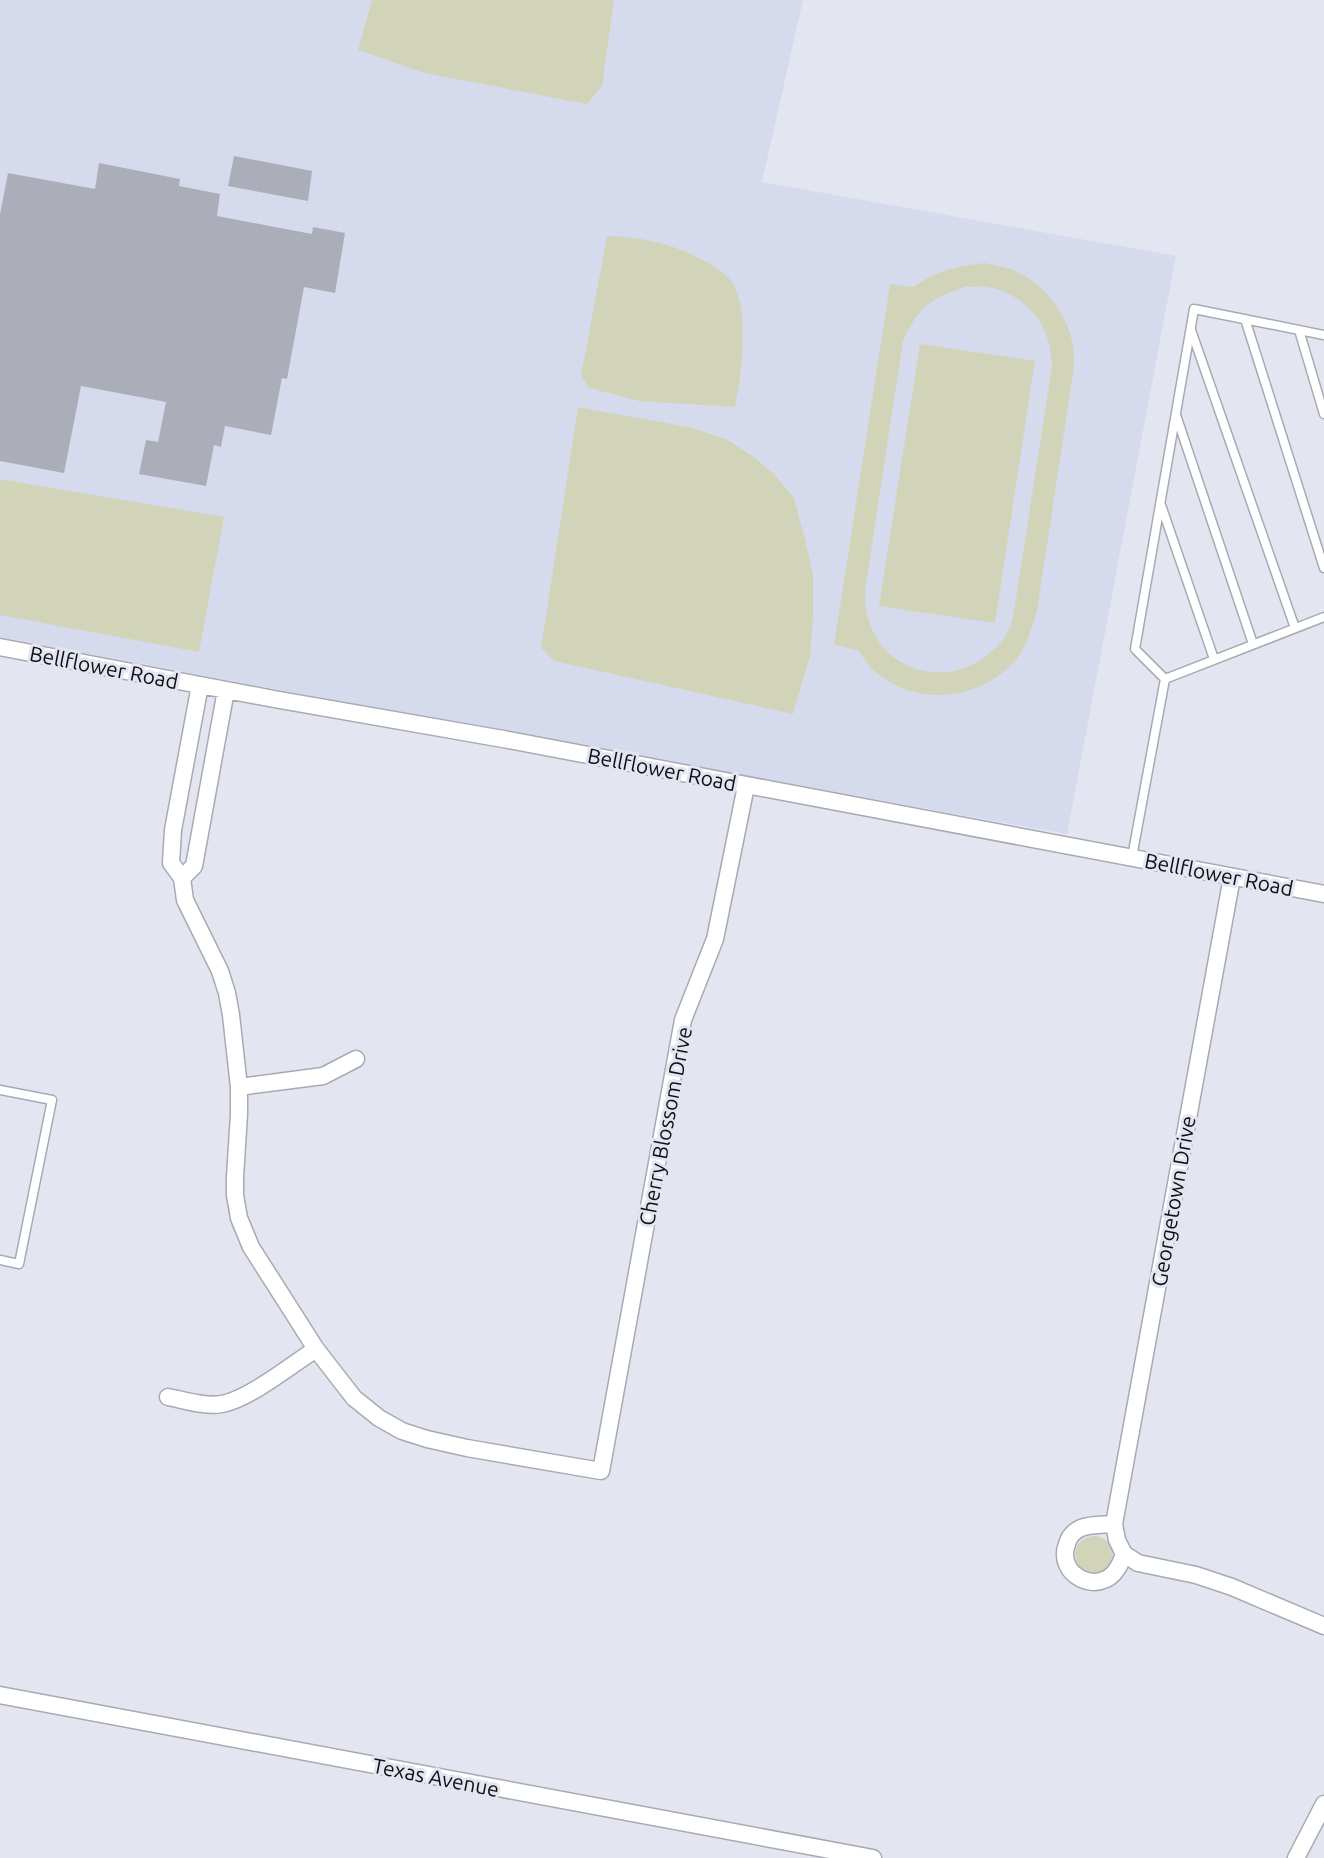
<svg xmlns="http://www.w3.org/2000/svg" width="1324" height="1858" font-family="Ubuntu,sans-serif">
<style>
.built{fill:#d5dbed}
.green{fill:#d2d4ba;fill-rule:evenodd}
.building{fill:#abaeb9}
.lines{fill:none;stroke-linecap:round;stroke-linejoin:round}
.service-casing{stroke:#a7aab4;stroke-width:11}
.minor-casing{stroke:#a7aab4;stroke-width:19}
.service{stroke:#fff;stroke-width:8}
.minor{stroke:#fff;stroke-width:16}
.labels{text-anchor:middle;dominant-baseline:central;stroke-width:6;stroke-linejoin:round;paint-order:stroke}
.street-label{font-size:21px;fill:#0e0f12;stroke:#e3e6f1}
</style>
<rect width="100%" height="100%" fill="#e3e6f1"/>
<path class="built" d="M 0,0 L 803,0 L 762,182 L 1176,256 L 1067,834 L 465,725 L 0,637 Z"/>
<path class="green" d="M 372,0 L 614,0 L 602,86 L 587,104 L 424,73 L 358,50 Z
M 607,236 C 639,237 666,242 695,256 C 706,262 718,267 727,276 C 753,303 741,374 735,407 L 639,401 L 589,388 L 581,376 Z
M 986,263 C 995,266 1005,267 1013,270 C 1043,282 1067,313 1073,345 C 1074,352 1074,359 1074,367 L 1037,611 C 1031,630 1026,650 1012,664 C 977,700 919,706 879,675 C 870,668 864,659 858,650 L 834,645 L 890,284 L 913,287 C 938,270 957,266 986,263 ZM 965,287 C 972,287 980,286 987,287 C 1017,291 1042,315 1049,344 C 1051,351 1051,358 1052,366 L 1014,611 C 1013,616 1012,622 1010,626 C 1007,635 1001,643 994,649 C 956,688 889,677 870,624 C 866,613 865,602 865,591 L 903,341 C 919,306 930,299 965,287 Z
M 920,344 L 1035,361 L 995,623 L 879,606 Z
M 578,407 L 693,428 L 728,440 L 755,458 L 774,474 L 794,498 L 805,539 L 813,575 L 813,620 L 810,656 L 793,714 L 554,661 L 541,648 Z
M 0,479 L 224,517 L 199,652 L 0,615 Z
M1075 1555a19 19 0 1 1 38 0a19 19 0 1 1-38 0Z"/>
<path class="building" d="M 234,156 L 312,171 L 308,201 L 228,186 Z
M 99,163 L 180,179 L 179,186 L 220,194 L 217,216 L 312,234 L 313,227 L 345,233 L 335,293 L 304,287 L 287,379 L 282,378 L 271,435 L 225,426 L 221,447 L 214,445 L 206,486 L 139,474 L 146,440 L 158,442 L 166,402 L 81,386 L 64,473 L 0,461 L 0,214 L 8,173 L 95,189 Z"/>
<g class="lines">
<g class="service-casing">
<path id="service" d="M 1245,319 L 1324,568
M 1191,330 L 1295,628
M 1299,330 L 1324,414
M 1176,415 L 1253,644
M 1161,505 L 1214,659
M 1165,679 L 1135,649 L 1194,309 L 1324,335
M 1165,679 L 1324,617
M 1132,857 L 1165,679
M 0,1090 L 52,1100 L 19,1264 L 0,1260"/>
</g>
<g class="minor-casing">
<path id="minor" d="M 0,647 L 274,699 L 503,739 L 1324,894
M 200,685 L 173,830 L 171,863 L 182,878 L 194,866 L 226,690
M 182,878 L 185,900 L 220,971 L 227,993 L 231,1015 L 239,1087 L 239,1114 L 235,1177 L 235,1195 L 239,1218 L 251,1247 L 316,1349 L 354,1398 L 379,1418 L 402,1431 L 427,1439 L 467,1448 L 601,1471 L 683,1020 L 715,939 L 746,786
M 239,1087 L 323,1076 L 356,1059
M 168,1397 C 184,1400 205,1407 222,1404 C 249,1399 293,1364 316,1349
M 1114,1524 L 1232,877
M 1114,1524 L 1117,1540 L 1124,1554 C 1122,1559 1120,1565 1117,1569 C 1099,1597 1055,1575 1067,1544 C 1069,1537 1074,1531 1081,1528 C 1091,1524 1104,1525 1114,1524 Z
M 1124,1554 L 1138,1563 L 1196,1575 L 1232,1587 L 1324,1626
M 0,1695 L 873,1858
M 1296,1858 L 1324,1804"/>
</g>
<use href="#service" class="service"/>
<use href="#minor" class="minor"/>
</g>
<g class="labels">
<g class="street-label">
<text transform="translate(104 667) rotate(11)">Bellflower Road</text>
<text transform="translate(662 769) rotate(11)">Bellflower Road</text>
<text transform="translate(1219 874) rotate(11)">Bellflower Road</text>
<text transform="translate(665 1126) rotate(-79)">Cherry Blossom Drive</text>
<text transform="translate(1173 1201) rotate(-80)">Georgetown Drive</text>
<text transform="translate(436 1777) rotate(11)">Texas Avenue</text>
</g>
</g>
</svg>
